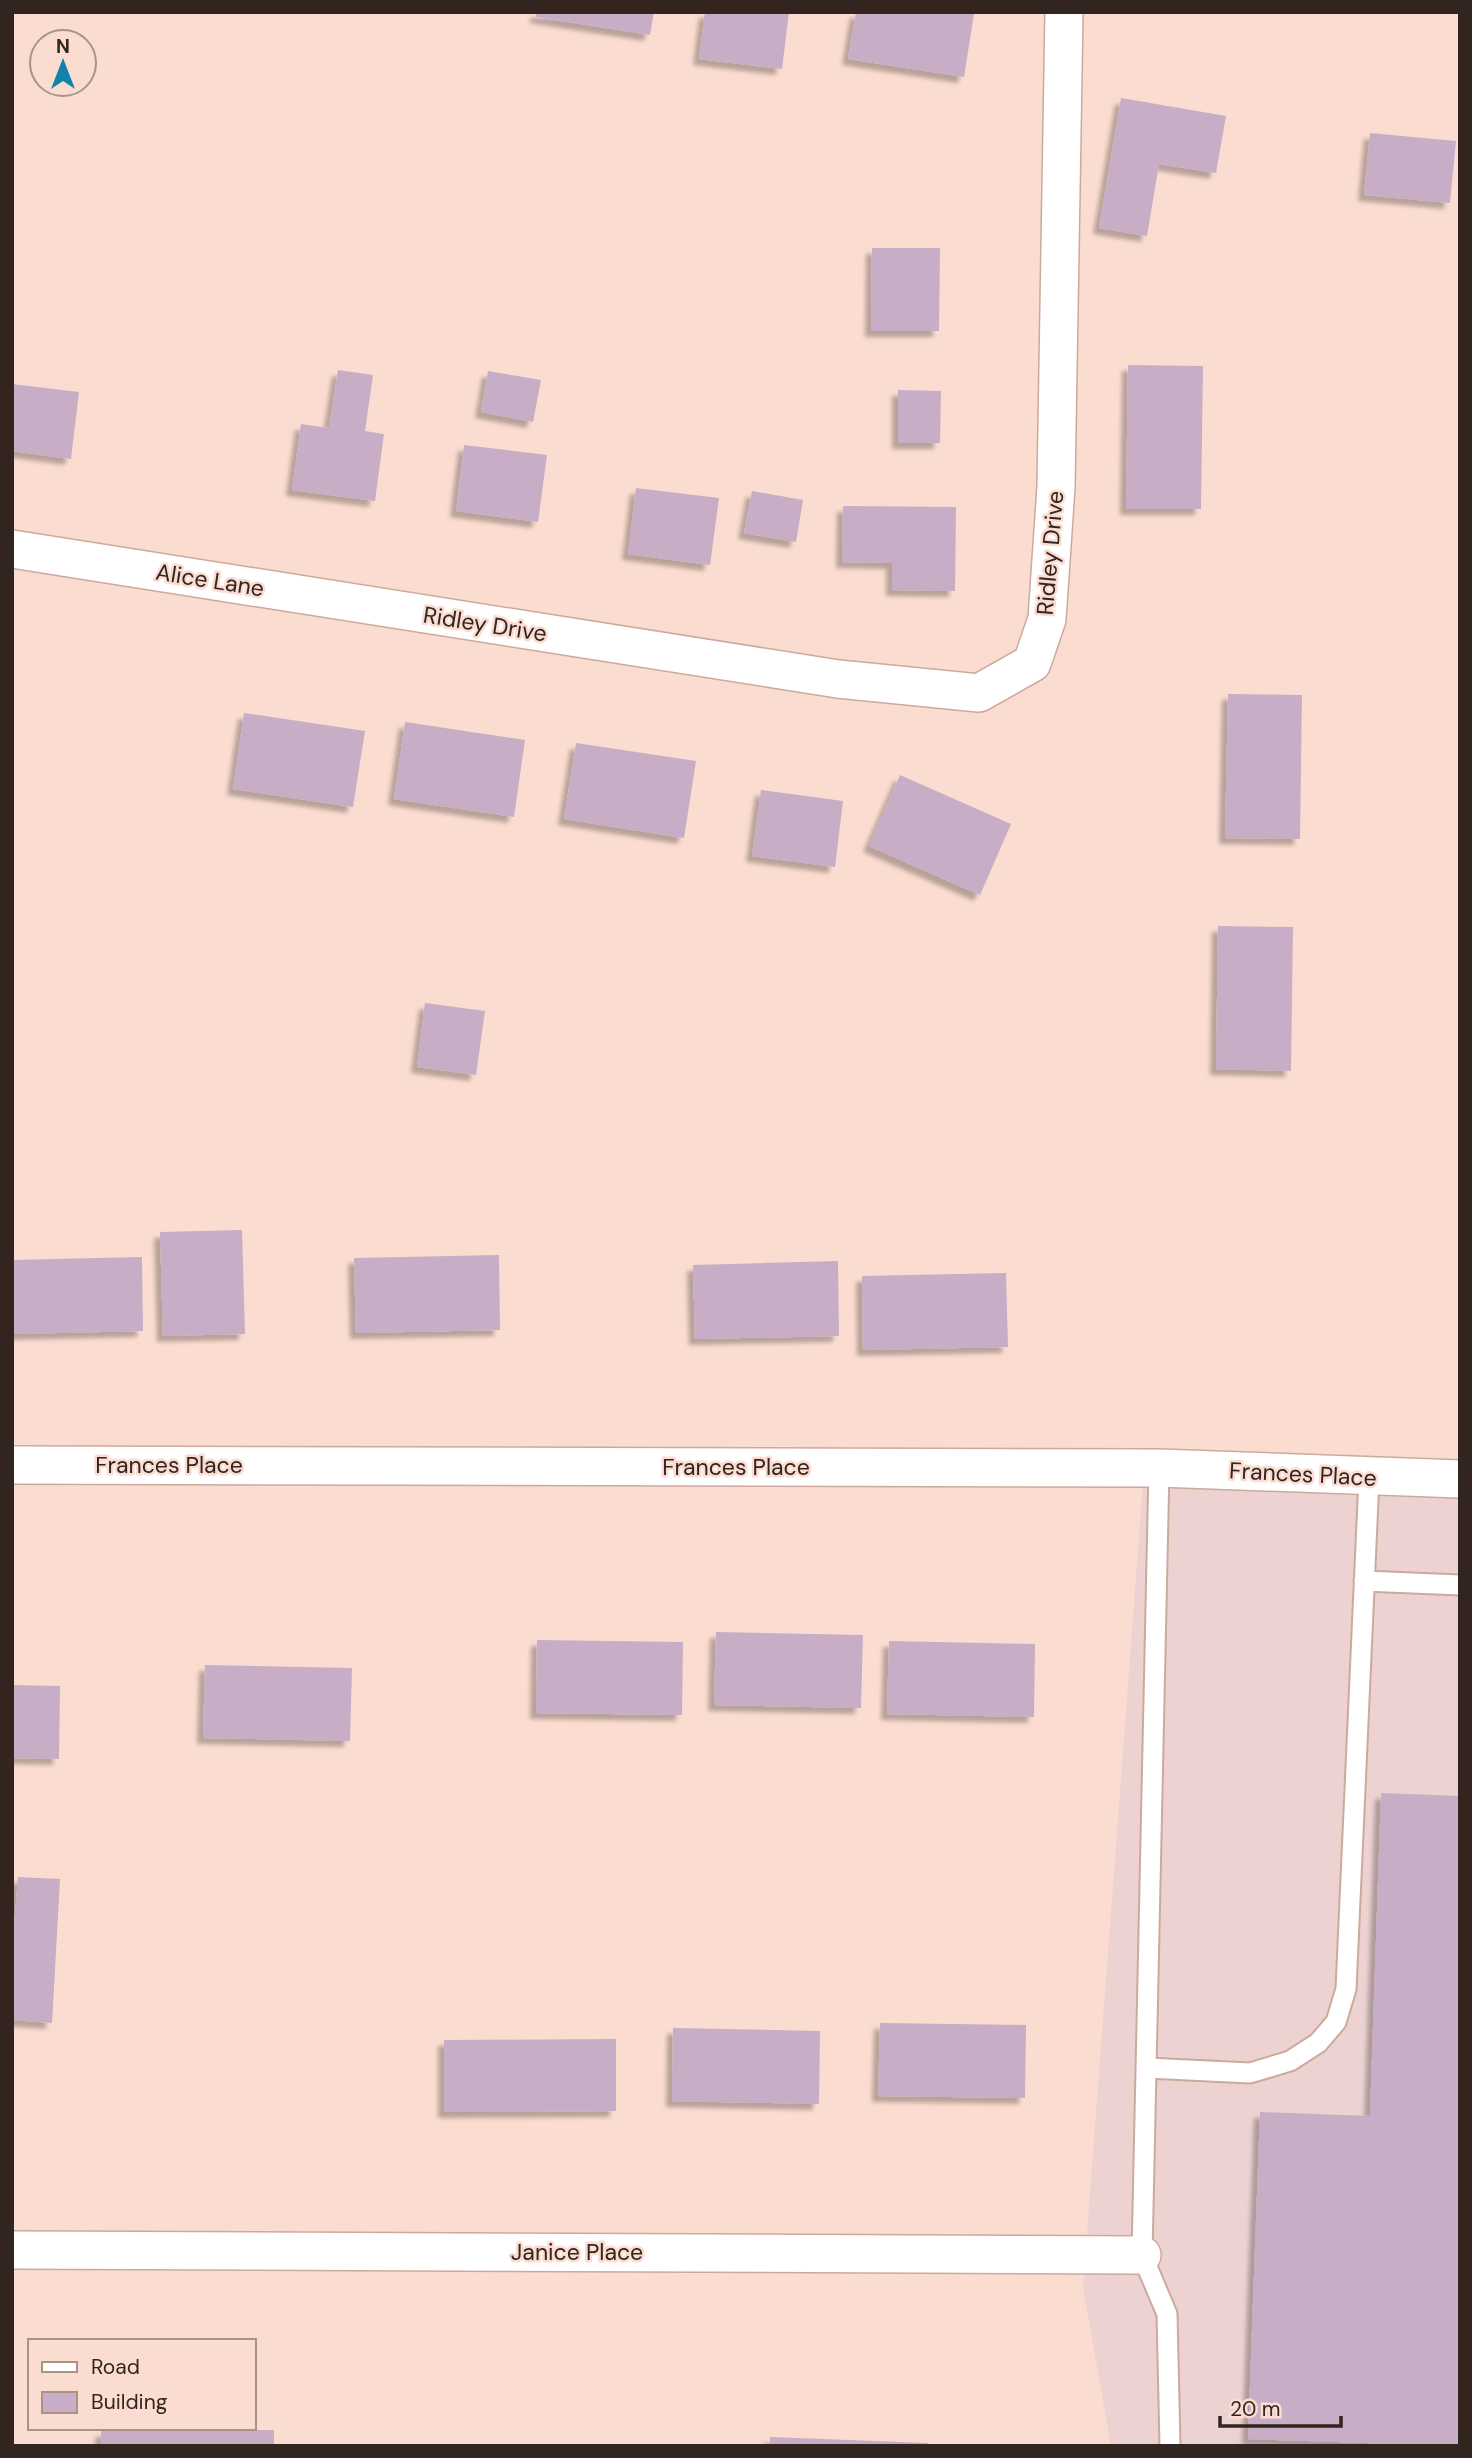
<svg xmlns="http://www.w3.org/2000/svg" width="1472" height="2458" font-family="'DM Sans',sans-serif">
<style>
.education{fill:#edd2d2}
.building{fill:#c8adc6;filter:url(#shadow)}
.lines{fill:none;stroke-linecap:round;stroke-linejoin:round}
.lane-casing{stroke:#cda99b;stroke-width:23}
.street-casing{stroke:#cda99b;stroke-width:40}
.lane{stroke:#fff;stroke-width:19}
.street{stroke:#fff;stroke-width:37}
.labels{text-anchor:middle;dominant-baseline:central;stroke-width:5;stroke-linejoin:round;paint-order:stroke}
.street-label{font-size:23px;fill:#32241f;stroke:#fbdcd0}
</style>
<defs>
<filter id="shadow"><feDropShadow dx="-6" dy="6" stdDeviation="2" flood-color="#0004"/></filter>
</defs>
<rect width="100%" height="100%" fill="#fbdcd0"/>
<path class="education" d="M 1144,1470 L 1460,1475 L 1460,2446 L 1111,2446 L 1083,2287 Z"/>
<path class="building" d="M 536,12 L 654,12 L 650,35 L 536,17 Z
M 705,12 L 789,12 L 782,69 L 699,59 Z
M 856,12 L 974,14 L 964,77 L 848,59 Z
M 1121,98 L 1226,116 L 1216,173 L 1159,164 L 1147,236 L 1099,228 Z
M 1370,133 L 1456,141 L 1450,203 L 1364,195 Z
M 872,248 L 940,248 L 939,331 L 871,331 Z
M 1128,365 L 1203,366 L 1201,509 L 1126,509 Z
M 338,370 L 373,375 L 365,431 L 384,434 L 375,501 L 292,490 L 301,424 L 329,428 Z
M 488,371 L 541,380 L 533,422 L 481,412 Z
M 12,384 L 79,392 L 71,459 L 12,451 Z
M 898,390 L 941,391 L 940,443 L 898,443 Z
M 464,445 L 547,455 L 538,522 L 456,511 Z
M 636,488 L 719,498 L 710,565 L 628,554 Z
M 752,491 L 803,500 L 796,542 L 744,533 Z
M 843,506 L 956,507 L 955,591 L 892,590 L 892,563 L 842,562 Z
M 1228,694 L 1302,695 L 1300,839 L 1225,838 Z
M 244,713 L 365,731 L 353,807 L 233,789 Z
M 405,722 L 525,740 L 514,817 L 394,799 Z
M 576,743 L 696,761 L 684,838 L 564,819 Z
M 900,775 L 1011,824 L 980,895 L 869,846 Z
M 761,790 L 843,801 L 835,867 L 752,856 Z
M 1218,926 L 1293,927 L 1291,1071 L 1216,1069 Z
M 425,1003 L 485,1011 L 476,1075 L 417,1067 Z
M 242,1230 L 245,1334 L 163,1336 L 160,1232 Z
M 499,1255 L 500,1330 L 356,1333 L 354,1258 Z
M 142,1257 L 143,1331 L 12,1334 L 12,1260 Z
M 838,1261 L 839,1336 L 695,1339 L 693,1265 Z
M 1006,1273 L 1008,1347 L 863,1350 L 862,1276 Z
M 716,1632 L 863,1635 L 861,1708 L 714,1705 Z
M 537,1640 L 683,1642 L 682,1715 L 536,1713 Z
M 889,1641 L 1035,1644 L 1034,1717 L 887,1714 Z
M 205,1665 L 352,1668 L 350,1741 L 203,1738 Z
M 12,1685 L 60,1686 L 59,1759 L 12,1758 Z
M 1381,1793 L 1460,1796 L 1460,2446 L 1248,2439 L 1260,2112 L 1370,2116 Z
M 18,1877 L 60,1879 L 52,2023 L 12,2020 L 12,1954 Z
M 880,2023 L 1026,2025 L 1025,2098 L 878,2096 Z
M 673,2028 L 820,2031 L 819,2104 L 672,2101 Z
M 616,2039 L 616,2111 L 444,2112 L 444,2040 Z
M 274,2430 L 274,2446 L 101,2446 L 101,2431 Z
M 770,2437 L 928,2443 L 928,2446 L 770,2446 Z"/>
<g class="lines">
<g class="lane-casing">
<path id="lane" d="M 1159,1468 L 1142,2255 L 1167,2314 L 1170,2446
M 1364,1581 L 1460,1585
M 1147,2068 L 1250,2073 L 1290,2061 L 1318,2043 L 1336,2022 L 1346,1989 L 1369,1478"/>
</g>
<g class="street-casing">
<path id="street" d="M 12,549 L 838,679 L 979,693 L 1032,663 L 1047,619 L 1056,487 L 1064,12
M 12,1465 L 1159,1468 L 1460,1479
M 12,2250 L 1142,2255"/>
</g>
<use href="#lane" class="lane"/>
<use href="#street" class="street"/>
</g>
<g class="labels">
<g class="street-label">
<text transform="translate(1050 553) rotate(-85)">Ridley Drive</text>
<text transform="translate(210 580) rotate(9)">Alice Lane</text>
<text transform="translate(485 624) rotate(9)">Ridley Drive</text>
<text x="169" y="1465">Frances Place</text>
<text x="736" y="1467">Frances Place</text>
<text transform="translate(1303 1474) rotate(3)">Frances Place</text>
<text x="577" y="2252">Janice Place</text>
</g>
</g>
<rect width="1472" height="2458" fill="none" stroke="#32241f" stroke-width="28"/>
<rect x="28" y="2339" width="228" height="91" fill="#fbdcd0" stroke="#ab9289" stroke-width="2"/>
<rect x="42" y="2362" width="35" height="10" fill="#ffffff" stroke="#ab9289" stroke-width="2"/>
<text x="91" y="2374" font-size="21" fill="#32241f">Road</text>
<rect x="42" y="2392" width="35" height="21" fill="#c8adc6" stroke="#ab9289" stroke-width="2"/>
<text x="91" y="2409" font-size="21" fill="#32241f">Building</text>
<g transform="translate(63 63)"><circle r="33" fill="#fbdcd0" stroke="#ab9289" stroke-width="2"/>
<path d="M0-5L12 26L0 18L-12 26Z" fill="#1182a9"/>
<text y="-10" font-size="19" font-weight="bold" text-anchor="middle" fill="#32241f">N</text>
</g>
<path d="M1220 2416v10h121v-10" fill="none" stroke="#32241f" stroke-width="3.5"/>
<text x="1230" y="2416" font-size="21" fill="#32241f" stroke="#fbdcd0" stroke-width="5" paint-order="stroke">20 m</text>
</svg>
